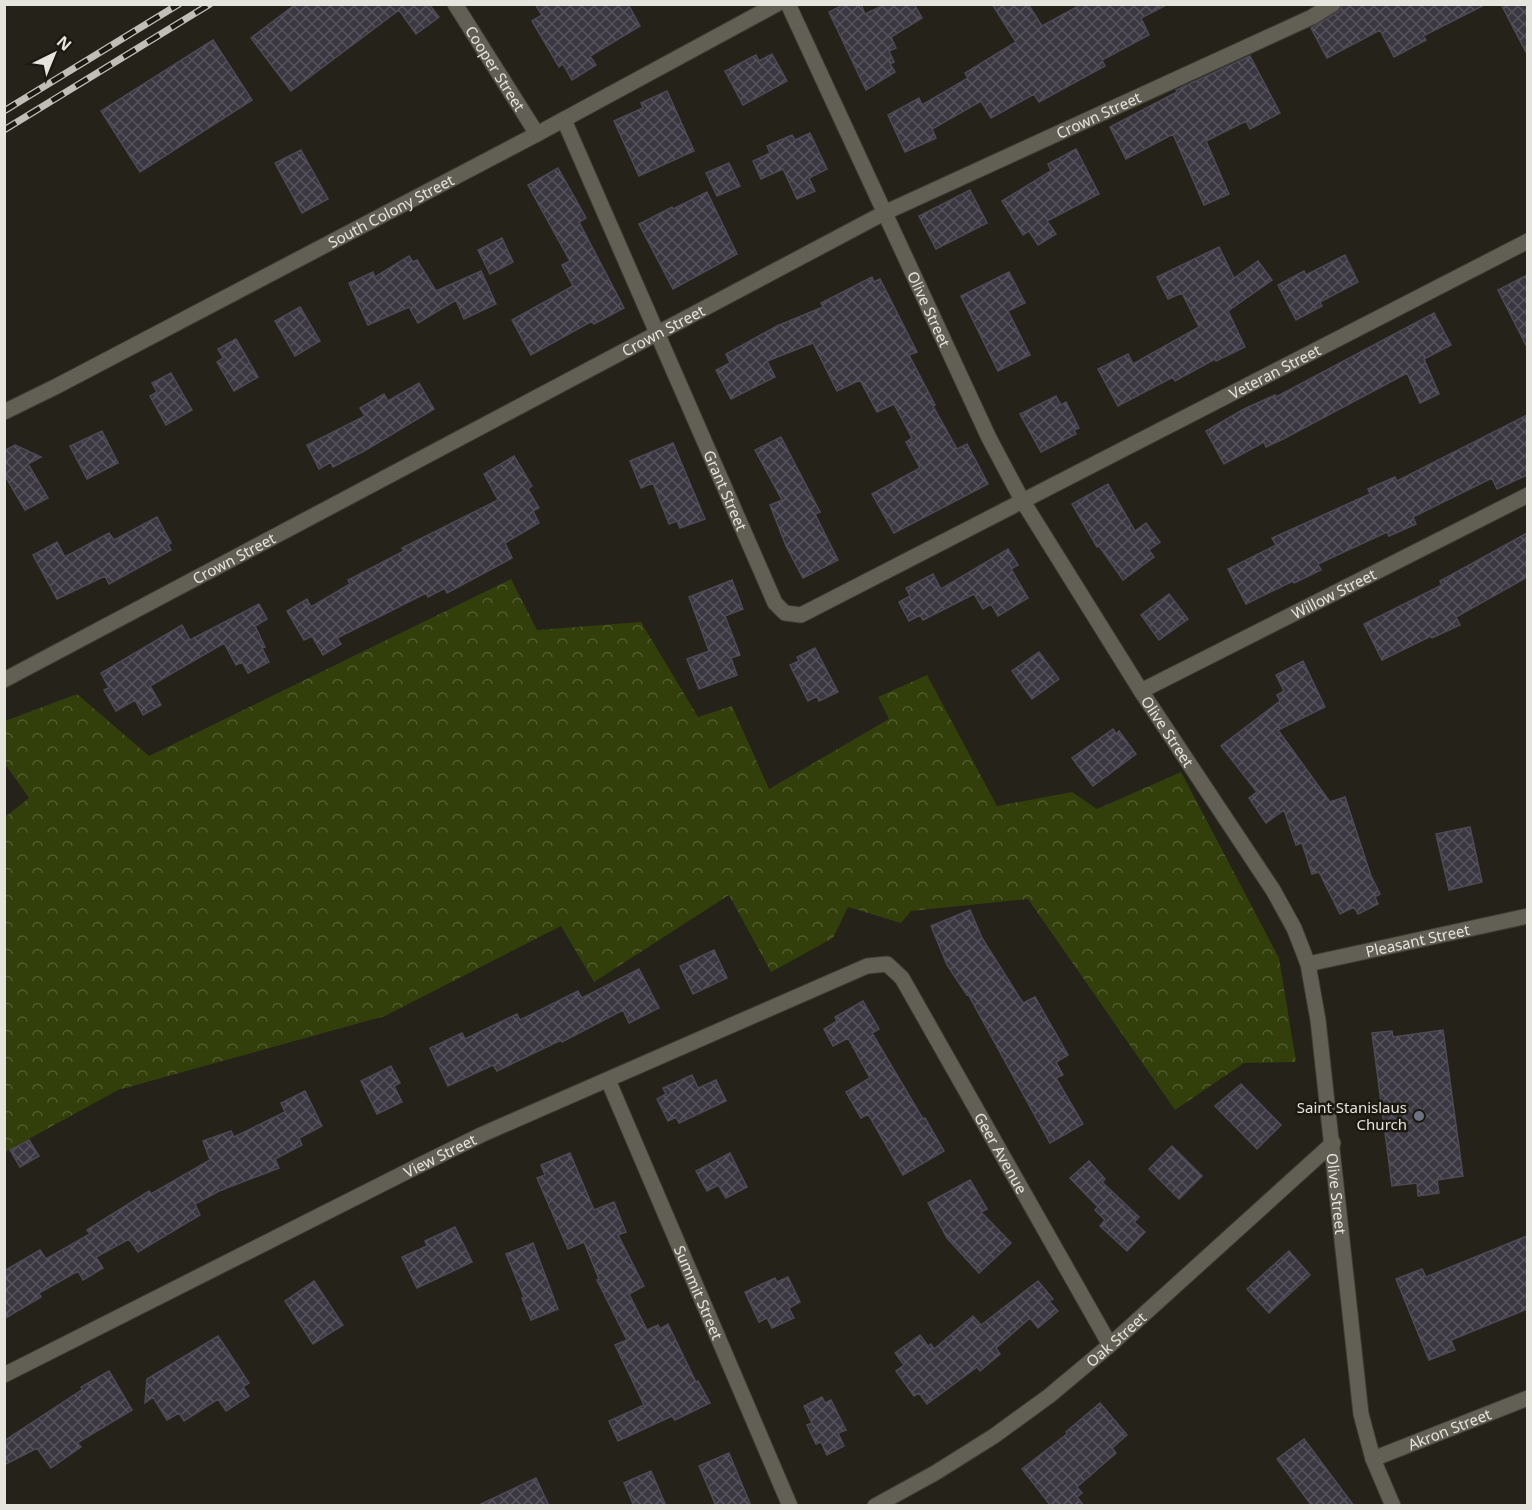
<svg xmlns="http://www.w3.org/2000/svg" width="1532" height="1510" font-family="'Noto Sans',sans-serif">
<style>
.forest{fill:url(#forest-crowns)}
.building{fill:url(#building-cross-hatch);stroke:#4e4a55;stroke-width:1.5}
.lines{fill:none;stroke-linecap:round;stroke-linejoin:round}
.street-casing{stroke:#3d3c34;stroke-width:17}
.secondary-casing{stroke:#3d3c34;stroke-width:17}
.street{stroke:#626054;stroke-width:15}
.secondary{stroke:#626054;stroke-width:15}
.rail-casing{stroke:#c0beb7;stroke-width:7}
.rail{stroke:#1b1910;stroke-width:4.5;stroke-dasharray:14;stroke-linecap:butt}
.worship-dot{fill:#6b7280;stroke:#1b1910;stroke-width:2}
.labels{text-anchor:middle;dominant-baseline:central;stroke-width:5;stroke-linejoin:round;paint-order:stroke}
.street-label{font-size:15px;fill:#e5e4dd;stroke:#1b1910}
.poi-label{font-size:15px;fill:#e5e4dd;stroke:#1b1910;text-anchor:end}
</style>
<defs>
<pattern id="forest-crowns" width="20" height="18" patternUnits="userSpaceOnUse" patternTransform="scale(1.5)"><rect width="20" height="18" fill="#323f0b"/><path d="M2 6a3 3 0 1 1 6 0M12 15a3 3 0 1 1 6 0" fill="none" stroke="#505b2e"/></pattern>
<pattern id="building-cross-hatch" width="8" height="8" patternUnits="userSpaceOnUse" patternTransform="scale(1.5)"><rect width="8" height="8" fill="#3a3741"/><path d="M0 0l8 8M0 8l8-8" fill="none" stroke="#56545c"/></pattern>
</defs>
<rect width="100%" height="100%" fill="#242219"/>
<path class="forest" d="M 511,579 L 537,630 L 641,622 L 698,717 L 732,706 L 769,789 L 889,719 L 878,697 L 927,675 L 997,806 L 1072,792 L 1097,809 L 1181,772 L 1279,958 L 1296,1062 L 1244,1063 L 1175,1110 L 1028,899 L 911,911 L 901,923 L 848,907 L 833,938 L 771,972 L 729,895 L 594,982 L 561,926 L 385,1016 L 118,1090 L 5,1152 L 5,817 L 29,798 L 5,764 L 5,721 L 77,694 L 149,756 Z"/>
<path class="building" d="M 296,4 L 429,4 L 439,17 L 416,34 L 399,10 L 291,91 L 251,38 Z
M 535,4 L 628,4 L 640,26 L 590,56 L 596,65 L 572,80 L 563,64 L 559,67 L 532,21 L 542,15 Z
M 845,4 L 861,4 L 865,14 L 886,4 L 914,4 L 922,18 L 891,37 L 896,48 L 889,51 L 894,62 L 890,64 L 895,72 L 866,90 L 829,12 Z
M 992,4 L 1028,4 L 1042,26 L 1082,4 L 1168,4 L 1141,18 L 1149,35 L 1102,60 L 1105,66 L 1039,102 L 1034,94 L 991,118 L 981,101 L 932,129 L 936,138 L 905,152 L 888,115 L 919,98 L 922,105 L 968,78 L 965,73 L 1016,42 Z
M 1343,4 L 1486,4 L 1423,36 L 1426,40 L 1394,57 L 1380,30 L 1327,58 L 1311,28 L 1338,12 Z
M 1501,4 L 1527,4 L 1527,54 Z
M 213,40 L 252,100 L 140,172 L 101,111 Z
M 772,54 L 787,81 L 743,105 L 725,71 L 756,55 L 759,61 Z
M 1250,56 L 1280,113 L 1250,129 L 1246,121 L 1206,141 L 1229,194 L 1204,205 L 1173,134 L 1126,159 L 1110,127 L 1177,92 L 1176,90 Z
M 667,91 L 694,151 L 639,176 L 614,121 L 643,108 L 641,103 Z
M 810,133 L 827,169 L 809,178 L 815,191 L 797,199 L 783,169 L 761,179 L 753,161 L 770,153 L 767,146 L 792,135 L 795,140 Z
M 1076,149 L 1099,194 L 1047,221 L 1056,234 L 1038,245 L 1029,231 L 1023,235 L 1002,201 L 1051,171 L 1048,164 Z
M 301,150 L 328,199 L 302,213 L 275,163 Z
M 729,163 L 740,186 L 717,196 L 706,173 Z
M 558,168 L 586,218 L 579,222 L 624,308 L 594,324 L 592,321 L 531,355 L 512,320 L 573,286 L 562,265 L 570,261 L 528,185 Z
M 970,190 L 987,223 L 936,249 L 919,216 Z
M 707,192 L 737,254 L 673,289 L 639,224 L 672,207 L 673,209 Z
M 502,238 L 513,262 L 490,274 L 478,250 Z
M 1219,247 L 1234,278 L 1258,261 L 1272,280 L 1228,311 L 1245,347 L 1216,361 L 1215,359 L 1175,381 L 1173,377 L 1118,406 L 1098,369 L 1128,354 L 1133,364 L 1199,327 L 1182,293 L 1168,299 L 1157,277 Z
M 1345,255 L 1358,282 L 1320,302 L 1322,306 L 1296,320 L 1278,285 L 1304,271 L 1306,275 Z
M 409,256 L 413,262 L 417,260 L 436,291 L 481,271 L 496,304 L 464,319 L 456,300 L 418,323 L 409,307 L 368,325 L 349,283 L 373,272 L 375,277 Z
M 1009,272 L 1025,303 L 1008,311 L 1030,355 L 998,371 L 961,296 Z
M 1527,275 L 1527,347 L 1498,290 Z
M 872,277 L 874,282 L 880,279 L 917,352 L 909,355 L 935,405 L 933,406 L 957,449 L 967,444 L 988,484 L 894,533 L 872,494 L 920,468 L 906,442 L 912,438 L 894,404 L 877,412 L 860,380 L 837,391 L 813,343 L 767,361 L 775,377 L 731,399 L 716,370 L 730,363 L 726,354 L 777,326 L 823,307 L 821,303 Z
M 300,307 L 320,341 L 295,356 L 275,321 Z
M 1434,313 L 1451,345 L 1424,359 L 1439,394 L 1420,403 L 1407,373 L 1285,438 L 1266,447 L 1264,442 L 1224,464 L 1206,431 L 1244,409 L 1275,395 L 1276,397 Z
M 236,339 L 258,377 L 234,391 L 217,362 L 223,358 L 218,349 Z
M 171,373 L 192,410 L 166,425 L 150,396 L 157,392 L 152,383 Z
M 419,383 L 434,409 L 364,451 L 333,467 L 331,462 L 319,469 L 307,445 L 365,416 L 360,408 L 384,394 L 388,401 Z
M 1056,396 L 1061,405 L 1066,402 L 1079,428 L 1074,430 L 1076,434 L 1041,452 L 1020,414 Z
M 1527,415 L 1527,475 L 1497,489 L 1492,478 L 1413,517 L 1416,524 L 1389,536 L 1387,532 L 1318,564 L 1321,570 L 1294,583 L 1293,581 L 1246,604 L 1228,569 L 1276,545 L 1272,538 L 1370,494 L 1368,489 L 1395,477 L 1397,481 Z
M 102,431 L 118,463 L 87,479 L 70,446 Z
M 781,437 L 820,512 L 815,514 L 838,560 L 803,578 L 786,546 L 770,505 L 782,500 L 755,450 Z
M 673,443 L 705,519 L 680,528 L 677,521 L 669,524 L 653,483 L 641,488 L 630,461 Z
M 15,445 L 41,457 L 28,464 L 48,498 L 25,510 L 4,474 L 4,451 Z
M 514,456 L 532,486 L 528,489 L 539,508 L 533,511 L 539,523 L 505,543 L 512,558 L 447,593 L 445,588 L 428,597 L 426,593 L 337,638 L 341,644 L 323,655 L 312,636 L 304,640 L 287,611 L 307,599 L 311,607 L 350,584 L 348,580 L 404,551 L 402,548 L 498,500 L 484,474 Z
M 1108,484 L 1135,531 L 1146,523 L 1160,542 L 1149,550 L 1154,557 L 1123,580 L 1099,546 L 1097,547 L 1072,504 Z
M 157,517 L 171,543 L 168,545 L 171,550 L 109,584 L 105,576 L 57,599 L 33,555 L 57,542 L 65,557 L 109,533 L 114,540 Z
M 1527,533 L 1527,577 L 1456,617 L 1460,625 L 1432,638 L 1431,636 L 1382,660 L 1364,624 L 1442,585 L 1440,581 Z
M 1008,549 L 1018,565 L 1011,569 L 1028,598 L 998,616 L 991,604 L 983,609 L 974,594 L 923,620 L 920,615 L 909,621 L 899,602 L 910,596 L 906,588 L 933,574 L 941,589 Z
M 732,580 L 743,609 L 725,616 L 740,655 L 731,658 L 737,675 L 699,689 L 687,659 L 709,651 L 689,597 Z
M 1169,594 L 1188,619 L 1159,640 L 1141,615 Z
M 259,604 L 267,619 L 255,626 L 265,647 L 262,648 L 269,662 L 248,673 L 242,662 L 236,665 L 224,643 L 150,686 L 161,705 L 143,715 L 135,700 L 116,711 L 104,690 L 109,688 L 101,673 L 182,625 L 190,640 Z
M 815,648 L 838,692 L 819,701 L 817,696 L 808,701 L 790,665 L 799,661 L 797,657 Z
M 1039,652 L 1059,679 L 1032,699 L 1012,671 Z
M 1303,661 L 1325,707 L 1278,730 L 1330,802 L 1345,797 L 1371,876 L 1380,894 L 1375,897 L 1378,904 L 1358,914 L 1354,907 L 1340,914 L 1319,872 L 1312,874 L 1302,843 L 1296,845 L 1284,810 L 1266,823 L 1249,798 L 1257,792 L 1221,746 L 1280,701 L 1277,695 L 1284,691 L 1276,675 Z
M 1113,729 L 1116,734 L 1119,731 L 1136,754 L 1093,786 L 1072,758 Z
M 1470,827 L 1482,882 L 1449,890 L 1436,834 Z
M 970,910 L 982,938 L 1023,1003 L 1035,997 L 1068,1055 L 1056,1062 L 1063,1075 L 1056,1078 L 1083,1124 L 1050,1143 L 968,994 L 967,995 L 947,965 L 931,926 Z
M 714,950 L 727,978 L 693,994 L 680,966 Z
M 639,969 L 659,1008 L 629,1023 L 623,1010 L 562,1042 L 561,1040 L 497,1071 L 493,1065 L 448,1086 L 430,1048 L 462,1033 L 465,1039 L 517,1014 L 520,1020 L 578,991 L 582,998 Z
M 863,1001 L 879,1029 L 872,1033 L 923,1119 L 925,1118 L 944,1151 L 903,1175 L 868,1114 L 861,1118 L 846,1092 L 870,1078 L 848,1038 L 833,1046 L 824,1029 L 837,1021 L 835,1017 Z
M 1443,1030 L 1463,1176 L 1437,1180 L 1439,1193 L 1418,1196 L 1417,1183 L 1392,1186 L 1372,1033 L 1392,1031 L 1393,1037 Z
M 391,1066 L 400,1083 L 394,1086 L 402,1102 L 377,1114 L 361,1081 Z
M 692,1075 L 698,1088 L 716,1080 L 726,1101 L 679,1123 L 676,1117 L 668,1121 L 657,1099 L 666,1094 L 663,1088 Z
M 1241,1084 L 1281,1125 L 1257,1149 L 1215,1106 Z
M 305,1091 L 322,1126 L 299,1138 L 302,1145 L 275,1159 L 279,1168 L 219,1191 L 195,1204 L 200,1215 L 138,1252 L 129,1239 L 96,1257 L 103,1268 L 83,1280 L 78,1271 L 39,1293 L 41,1297 L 4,1319 L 4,1271 L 40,1250 L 46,1259 L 90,1234 L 87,1230 L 149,1191 L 151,1194 L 210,1160 L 203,1141 L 231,1131 L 234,1137 L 285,1112 L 281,1103 Z
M 29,1140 L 39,1156 L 20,1167 L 10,1150 Z
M 1172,1146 L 1202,1176 L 1179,1199 L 1149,1169 Z
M 570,1153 L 594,1210 L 614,1202 L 626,1232 L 618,1235 L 644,1286 L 629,1294 L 647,1330 L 658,1325 L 660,1329 L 668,1324 L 696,1382 L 698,1381 L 710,1403 L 675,1420 L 672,1416 L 618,1441 L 609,1421 L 644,1405 L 615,1345 L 627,1340 L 597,1280 L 599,1279 L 584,1242 L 568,1249 L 537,1178 L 545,1175 L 541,1165 Z
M 730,1153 L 747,1187 L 726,1198 L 718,1185 L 707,1191 L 696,1171 Z
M 1089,1161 L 1105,1179 L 1102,1182 L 1139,1217 L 1134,1222 L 1145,1232 L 1127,1251 L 1100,1226 L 1105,1220 L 1095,1210 L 1098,1207 L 1070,1178 Z
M 970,1180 L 987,1209 L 981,1212 L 1011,1243 L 979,1273 L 947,1238 L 928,1203 Z
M 455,1227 L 472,1262 L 417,1288 L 402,1257 L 427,1246 L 425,1241 Z
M 1527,1236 L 1527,1309 L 1451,1340 L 1455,1350 L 1429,1360 L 1396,1279 L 1422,1269 L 1426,1277 Z
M 533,1243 L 558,1309 L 531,1320 L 522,1298 L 524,1297 L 506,1254 Z
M 1289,1251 L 1310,1275 L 1269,1313 L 1247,1289 Z
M 788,1277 L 800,1302 L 789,1308 L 794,1318 L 772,1328 L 767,1318 L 759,1322 L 745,1292 L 775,1278 L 777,1282 Z
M 314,1281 L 343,1325 L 313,1344 L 285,1301 Z
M 1038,1281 L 1053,1299 L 1049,1301 L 1058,1311 L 1038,1328 L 1030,1318 L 996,1348 L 1000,1354 L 980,1371 L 977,1367 L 927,1404 L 919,1393 L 914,1396 L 896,1371 L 904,1365 L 895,1353 L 920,1335 L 928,1346 L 931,1344 L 934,1349 L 973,1316 L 981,1325 Z
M 218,1336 L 249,1383 L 243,1387 L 249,1396 L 226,1411 L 218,1399 L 184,1421 L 179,1413 L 167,1420 L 153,1397 L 145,1403 L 147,1379 Z
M 109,1371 L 132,1410 L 77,1443 L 81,1447 L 51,1468 L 37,1448 L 4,1465 L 4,1441 L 82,1390 L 81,1387 Z
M 822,1397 L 825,1403 L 831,1400 L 846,1430 L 838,1433 L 844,1446 L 827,1455 L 821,1442 L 816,1444 L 807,1425 L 812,1423 L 804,1406 Z
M 1100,1403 L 1127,1435 L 1112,1448 L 1116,1453 L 1077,1487 L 1082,1493 L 1077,1497 L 1084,1506 L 1051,1506 L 1022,1469 L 1067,1434 L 1066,1432 Z
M 1304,1439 L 1354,1506 L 1312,1506 L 1277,1459 Z
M 729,1453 L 751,1506 L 716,1506 L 699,1466 Z
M 651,1471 L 666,1506 L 634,1506 L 624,1483 Z
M 536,1478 L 549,1506 L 477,1506 Z"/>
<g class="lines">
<g class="street-casing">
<g id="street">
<path id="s1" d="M 455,4 L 537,134"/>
<path id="s2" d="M 788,4 L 989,438 L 1022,500 L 1141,691 L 1273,890 L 1294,928 L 1308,964 L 1318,1020 L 1361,1414 L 1373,1459 L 1393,1506"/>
<path id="s3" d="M 564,120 L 775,603 L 785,613 L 801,615 L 1528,241"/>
<path id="s4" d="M 4,412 L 57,386 L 537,134 L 777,4"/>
<path id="s5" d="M 1141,691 L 1528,495"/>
<path id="s6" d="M 1308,964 L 1528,916"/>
<path id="s7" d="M 608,1080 L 790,1506"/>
<path id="s8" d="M 4,1375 L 412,1169 L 483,1134 L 867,966 L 887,964 L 902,978 L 1110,1345"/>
<path id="s9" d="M 1373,1459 L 1528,1398"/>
<path id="s10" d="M 875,1506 L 935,1473 L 994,1436 L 1049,1396 L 1110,1345 L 1333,1143"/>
</g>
</g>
<g class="secondary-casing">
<g id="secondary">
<path id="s11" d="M 4,680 L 884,213 L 1312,17 L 1333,4"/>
</g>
</g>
<use href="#street" class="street"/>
<use href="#secondary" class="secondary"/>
<g class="rail-casing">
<path id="rail" d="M 4,111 L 179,4
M 4,130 L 210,4"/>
</g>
<use href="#rail" class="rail"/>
</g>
<circle class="worship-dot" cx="1419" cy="1116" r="6"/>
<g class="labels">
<g class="street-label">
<text stroke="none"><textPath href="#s1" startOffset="76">Cooper Street</textPath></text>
<text stroke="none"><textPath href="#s11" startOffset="1232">Crown Street</textPath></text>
<text stroke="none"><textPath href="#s4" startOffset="436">South Colony Street</textPath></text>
<text stroke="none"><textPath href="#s2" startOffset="336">Olive Street</textPath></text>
<text stroke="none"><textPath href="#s11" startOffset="746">Crown Street</textPath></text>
<text stroke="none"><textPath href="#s3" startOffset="1090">Veteran Street</textPath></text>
<text stroke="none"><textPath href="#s3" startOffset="404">Grant Street</textPath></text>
<text stroke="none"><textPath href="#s11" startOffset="260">Crown Street</textPath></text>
<text stroke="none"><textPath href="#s5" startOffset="216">Willow Street</textPath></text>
<text stroke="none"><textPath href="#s2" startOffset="822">Olive Street</textPath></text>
<text stroke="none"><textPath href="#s6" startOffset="112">Pleasant Street</textPath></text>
<text stroke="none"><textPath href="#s8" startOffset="1197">Geer Avenue</textPath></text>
<text stroke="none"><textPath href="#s8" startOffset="488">View Street</textPath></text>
<text stroke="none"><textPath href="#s2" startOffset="1326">Olive Street</textPath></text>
<text stroke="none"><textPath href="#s7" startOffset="231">Summit Street</textPath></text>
<text stroke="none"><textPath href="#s10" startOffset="294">Oak Street</textPath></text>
<text stroke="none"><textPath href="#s9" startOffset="82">Akron Street</textPath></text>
</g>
<g class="poi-label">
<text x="1407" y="1107">Saint Stanislaus<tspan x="1407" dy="17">Church</tspan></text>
</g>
</g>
<rect width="1532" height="1510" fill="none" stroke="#e5e4dd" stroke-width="12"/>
<g transform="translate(54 54) rotate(43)" stroke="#1b1910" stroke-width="4.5" paint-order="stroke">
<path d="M0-4.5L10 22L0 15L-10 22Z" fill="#e5e4dd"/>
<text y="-9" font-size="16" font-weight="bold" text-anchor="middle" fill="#e5e4dd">N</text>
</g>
</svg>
